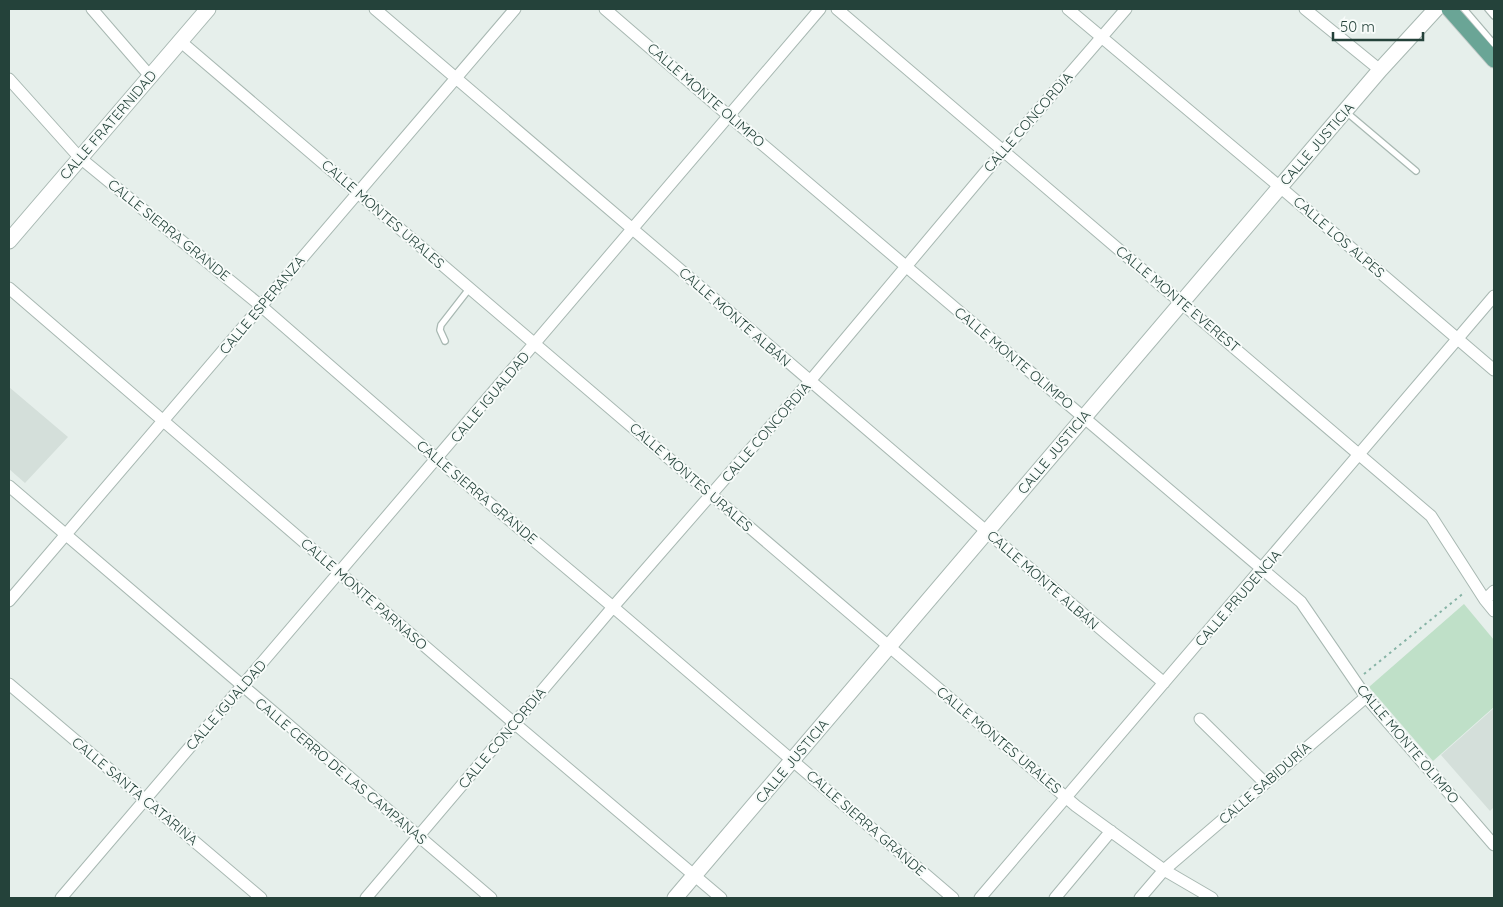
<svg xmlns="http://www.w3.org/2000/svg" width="1503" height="907" font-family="Quicksand,sans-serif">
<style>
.built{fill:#d4dfda}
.green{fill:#bfe0c8}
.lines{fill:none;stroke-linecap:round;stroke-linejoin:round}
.service-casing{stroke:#a8b8b2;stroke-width:8}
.minor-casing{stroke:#a8b8b2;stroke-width:13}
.tertiary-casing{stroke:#a8b8b2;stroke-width:17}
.primary-casing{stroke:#c2cac8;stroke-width:17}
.path{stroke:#86b3a5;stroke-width:2;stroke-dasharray:2.5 4;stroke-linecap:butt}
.service{stroke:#fff;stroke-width:5.5}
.minor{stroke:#fff;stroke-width:11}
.tertiary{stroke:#fff;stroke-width:15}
.primary{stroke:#6aa596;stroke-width:15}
.labels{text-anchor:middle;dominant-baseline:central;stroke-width:4;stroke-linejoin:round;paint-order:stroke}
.street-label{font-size:14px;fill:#24423a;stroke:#f7fbf9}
</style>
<rect width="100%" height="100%" fill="#e6efeb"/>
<path class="built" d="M 9,387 L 68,437 L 25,483 L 9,469 Z
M 1494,708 L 1494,807 L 1490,811 L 1441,755 Z"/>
<path class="green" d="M 1464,604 L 1494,640 L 1494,707 L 1433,761 L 1369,687 Z"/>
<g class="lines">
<g class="service-casing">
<path id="service" d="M 1464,9 L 1494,44
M 1488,9 L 1494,16
M 1345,111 L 1416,171
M 445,341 L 440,330 L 441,325 L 469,289"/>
</g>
<g class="minor-casing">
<path id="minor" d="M 92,9 L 150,76
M 375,9 L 1164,683
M 605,9 L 729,116 L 1301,602 L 1366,697 L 1494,845
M 837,9 L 1431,516 L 1485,600 L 1494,611
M 1068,9 L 1280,187 L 1494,370
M 1305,9 L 1380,70
M 180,41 L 1076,806 L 1164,870 L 1212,898
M 9,79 L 79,157 L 261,306 L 437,459 L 613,607 L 953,898
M 9,288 L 514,723 L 721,898
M 9,486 L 491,898
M 1485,600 L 1494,591
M 9,601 L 515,9
M 9,684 L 261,898
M 1200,719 L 1265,783
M 61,898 L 820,9
M 366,898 L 613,607 L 810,381 L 1003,151 L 1126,9
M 980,898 L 1494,296
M 1055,898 L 1111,831
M 1140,898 L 1164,870 L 1366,697"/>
</g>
<g class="tertiary-casing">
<path id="tertiary" d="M 9,241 L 208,9
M 675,898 L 1280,187 L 1380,70 L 1436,9"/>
</g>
<g class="primary-casing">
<path id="primary" d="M 1449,9 L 1494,60"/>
</g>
<path class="path" d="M 1364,674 L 1465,592"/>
<use href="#service" class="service"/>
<use href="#minor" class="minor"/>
<use href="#tertiary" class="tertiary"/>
<use href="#primary" class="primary"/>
</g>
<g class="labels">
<g class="street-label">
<text transform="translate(706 95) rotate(41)">CALLE MONTE OLIMPO</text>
<text transform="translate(1028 122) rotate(-49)">CALLE CONCORDIA</text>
<text transform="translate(108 125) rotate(-49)">CALLE FRATERNIDAD</text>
<text transform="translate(1317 144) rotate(-49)">CALLE JUSTICIA</text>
<text transform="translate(383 214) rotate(41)">CALLE MONTES URALES</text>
<text transform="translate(169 230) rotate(39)">CALLE SIERRA GRANDE</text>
<text transform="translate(1339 237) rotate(41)">CALLE LOS ALPES</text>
<text transform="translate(1178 299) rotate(40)">CALLE MONTE EVEREST</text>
<text transform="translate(262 305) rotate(-50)">CALLE ESPERANZA</text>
<text transform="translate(735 317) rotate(41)">CALLE MONTE ALBÁN</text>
<text transform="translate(1014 358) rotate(40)">CALLE MONTE OLIMPO</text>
<text transform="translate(490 397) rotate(-50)">CALLE IGUALDAD</text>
<text transform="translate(766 432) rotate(-49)">CALLE CONCORDIA</text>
<text transform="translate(1054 452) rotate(-50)">CALLE JUSTICIA</text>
<text transform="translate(691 477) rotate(41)">CALLE MONTES URALES</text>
<text transform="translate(477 492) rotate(40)">CALLE SIERRA GRANDE</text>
<text transform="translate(1043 580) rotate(41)">CALLE MONTE ALBÁN</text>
<text transform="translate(364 594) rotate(41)">CALLE MONTE PARNASO</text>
<text transform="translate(1238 598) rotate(-49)">CALLE PRUDENCIA</text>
<text transform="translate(226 705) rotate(-49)">CALLE IGUALDAD</text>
<text transform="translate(502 738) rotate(-50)">CALLE CONCORDIA</text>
<text transform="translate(999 740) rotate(40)">CALLE MONTES URALES</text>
<text transform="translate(1408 744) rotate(50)">CALLE MONTE OLIMPO</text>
<text transform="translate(792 761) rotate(-50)">CALLE JUSTICIA</text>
<text transform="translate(341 771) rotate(40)">CALLE CERRO DE LAS CAMPANAS</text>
<text transform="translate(1265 783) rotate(-41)">CALLE SABIDURÍA</text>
<text transform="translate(135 791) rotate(40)">CALLE SANTA CATARINA</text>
<text transform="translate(866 823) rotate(41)">CALLE SIERRA GRANDE</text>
</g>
</g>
<rect width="1503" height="907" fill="none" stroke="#24423a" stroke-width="20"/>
<path d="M1333 32v8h90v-8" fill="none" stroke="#24423a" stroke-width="2.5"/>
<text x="1340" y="32" font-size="15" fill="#24423a" stroke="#f7fbf9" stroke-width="4" paint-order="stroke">50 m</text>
</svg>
